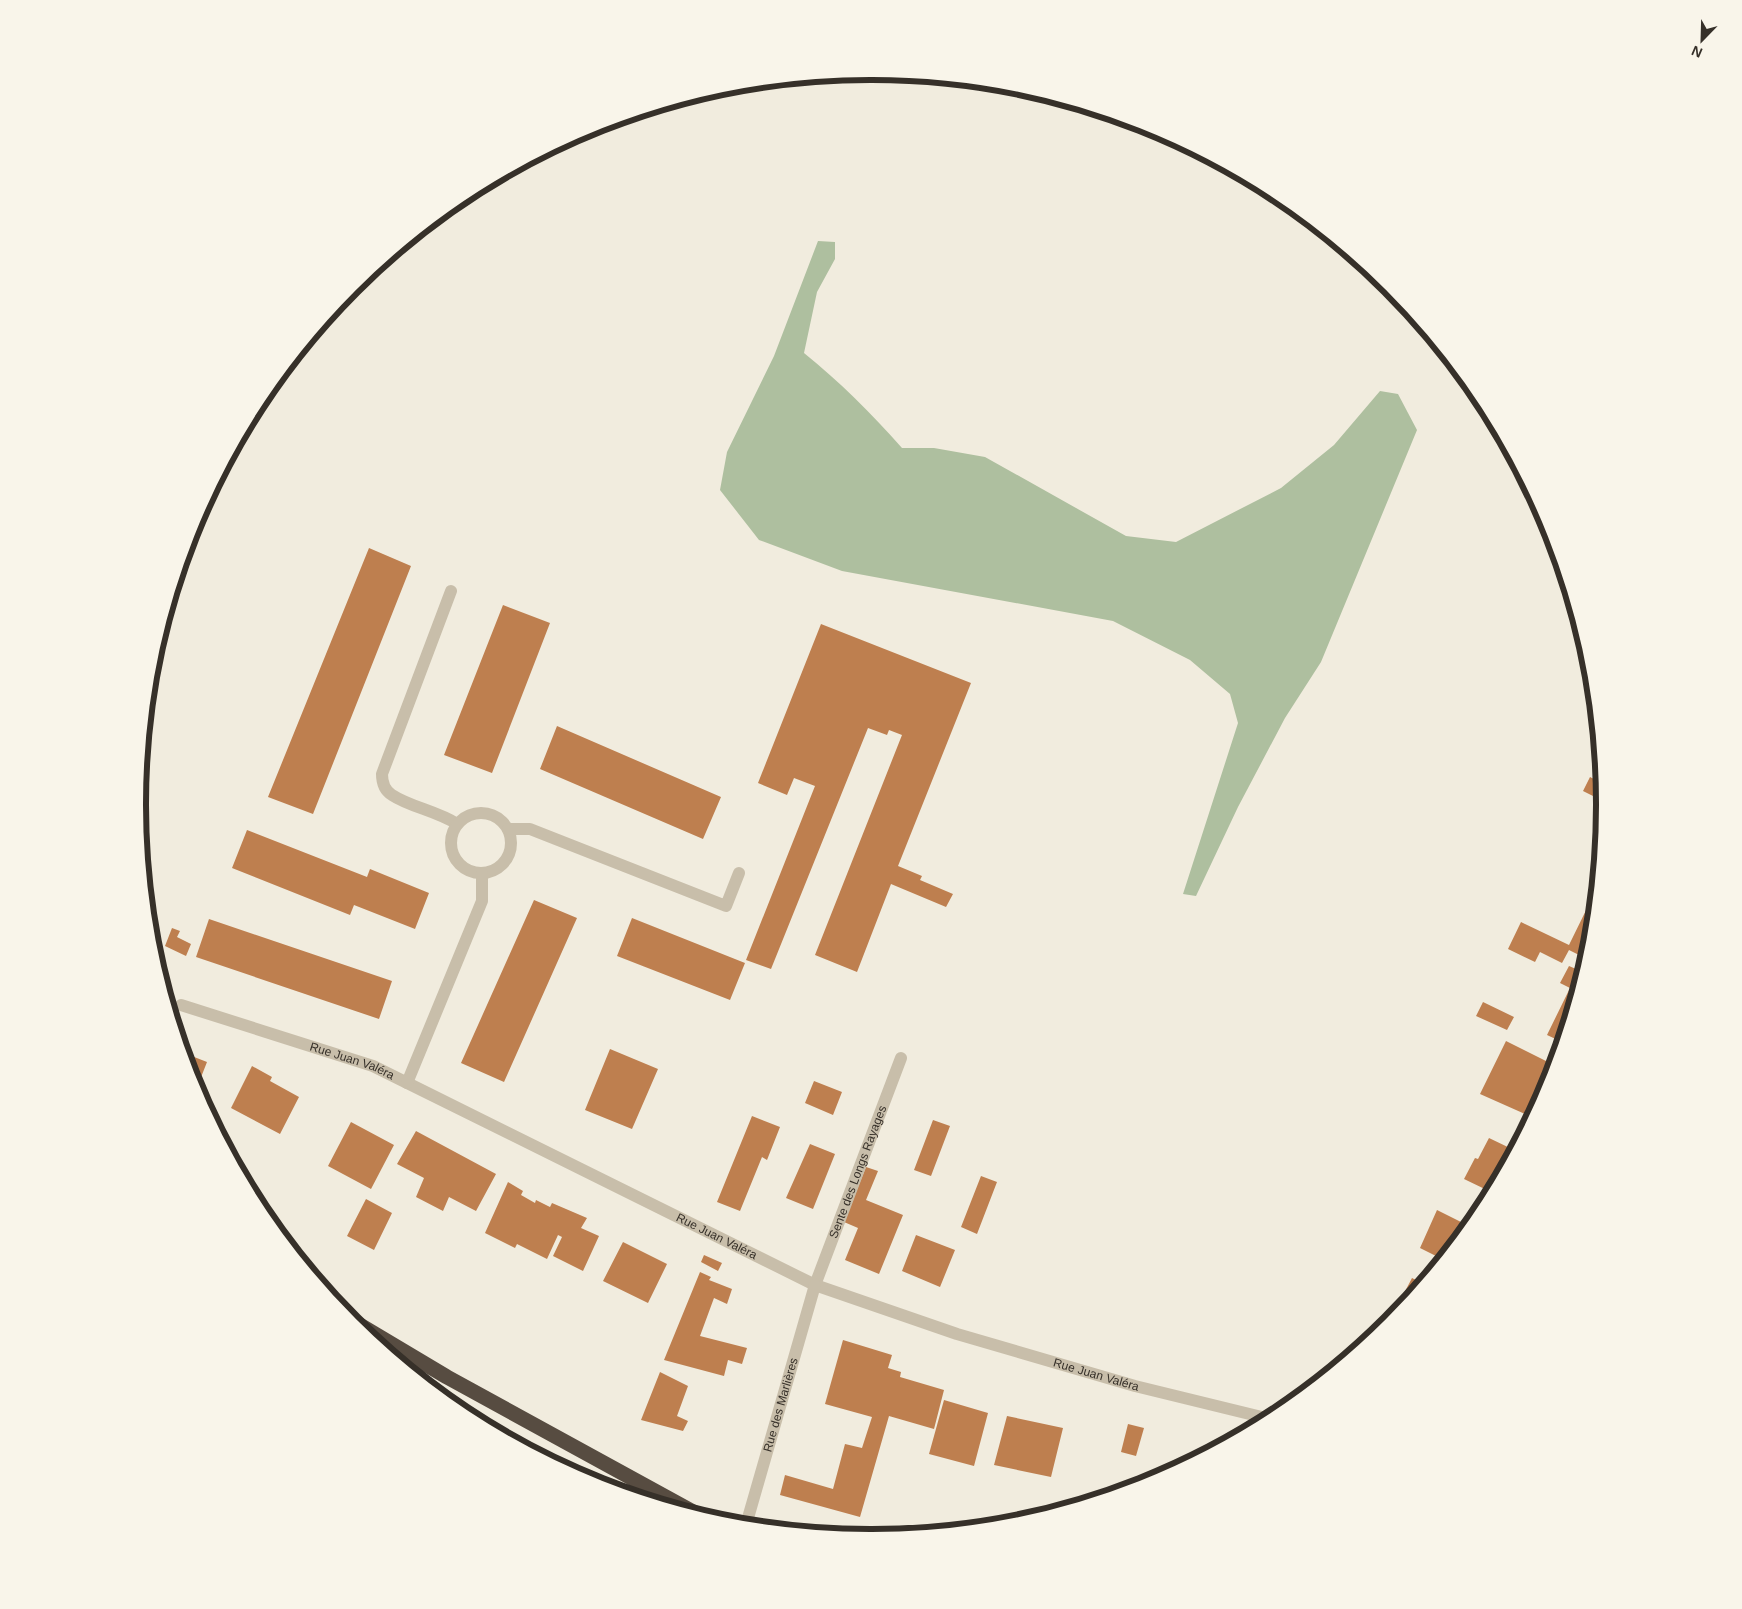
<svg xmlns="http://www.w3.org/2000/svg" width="1742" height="1609" font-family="Arial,sans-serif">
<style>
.green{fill:#aebf9f}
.building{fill:#be7f4f}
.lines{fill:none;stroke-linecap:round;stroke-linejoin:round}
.lane{stroke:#c8beaa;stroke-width:12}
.street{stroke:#c8beaa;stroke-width:12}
.highway{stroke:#574c41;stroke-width:15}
.labels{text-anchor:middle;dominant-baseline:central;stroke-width:4;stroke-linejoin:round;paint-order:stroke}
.street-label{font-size:12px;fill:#363029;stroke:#f9f5ea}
.rim{fill:none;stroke:#363029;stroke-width:6}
</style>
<rect width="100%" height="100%" fill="#f1ecde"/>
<path class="green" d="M 818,241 L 835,242 L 835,259 L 817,292 L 804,353 C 840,382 871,413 902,448 L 934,448 L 985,457 L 1126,536 L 1176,542 L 1281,488 L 1334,445 L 1380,391 L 1398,394 L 1417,430 L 1321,662 L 1285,718 L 1238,807 L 1196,896 L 1183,894 L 1238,723 L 1230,694 L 1190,660 L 1113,621 L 842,571 L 759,540 L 720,490 L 727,452 L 774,356 Z"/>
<path class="building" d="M 369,548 L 411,566 L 313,814 L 268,797 Z
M 503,605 L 550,623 L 492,773 L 444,755 Z
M 821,624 L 971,683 L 898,866 L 922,876 L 920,880 L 953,894 L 946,907 L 891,884 L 857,972 L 815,955 L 902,735 L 889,730 L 887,735 L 868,728 L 771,969 L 746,960 L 815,786 L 794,778 L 787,795 L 758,783 Z
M 557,726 L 721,797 L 703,839 L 540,769 Z
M 1590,777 L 1602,783 L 1603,801 L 1583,791 Z
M 247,830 L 367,877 L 370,869 L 429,893 L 415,929 L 354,905 L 350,915 L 232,868 Z
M 1592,898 L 1595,899 L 1590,948 L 1587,959 L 1569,950 L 1562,963 L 1540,952 L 1535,962 L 1508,949 L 1521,922 L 1569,945 Z
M 534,900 L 577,918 L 504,1082 L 461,1063 Z
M 632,918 L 745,963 L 730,1000 L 617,956 Z
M 209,919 L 392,981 L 379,1019 L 196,957 Z
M 172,928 L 180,931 L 177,937 L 191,944 L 186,956 L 165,946 Z
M 1569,966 L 1583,972 L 1562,1042 L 1547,1035 L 1570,988 L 1560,983 Z
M 1483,1002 L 1514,1017 L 1507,1030 L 1476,1016 Z
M 1506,1041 L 1550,1063 L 1525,1114 L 1480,1094 Z
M 610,1049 L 658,1069 L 632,1129 L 585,1110 Z
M 184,1053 L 207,1062 L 196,1090 L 193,1085 Z
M 252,1066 L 272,1077 L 270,1081 L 299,1097 L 280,1134 L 231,1108 Z
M 814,1081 L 842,1092 L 833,1115 L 805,1103 Z
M 752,1116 L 780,1127 L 767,1160 L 762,1157 L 740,1211 L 717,1202 Z
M 933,1120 L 950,1126 L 931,1176 L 914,1170 Z
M 351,1122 L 394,1145 L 371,1189 L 328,1166 Z
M 416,1131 L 496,1174 L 476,1211 L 449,1197 L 443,1211 L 416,1197 L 424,1178 L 397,1164 Z
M 1489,1138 L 1514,1150 L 1491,1192 L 1464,1179 L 1475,1158 L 1478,1159 Z
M 810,1144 L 835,1154 L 813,1209 L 786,1198 Z
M 866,1167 L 878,1171 L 866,1200 L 903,1215 L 879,1274 L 845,1260 L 858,1228 L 844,1222 Z
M 981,1176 L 997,1182 L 977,1234 L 961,1227 Z
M 508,1182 L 523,1191 L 521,1195 L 535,1203 L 536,1200 L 550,1207 L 552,1203 L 587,1218 L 581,1228 L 599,1236 L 583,1271 L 553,1256 L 562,1237 L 558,1235 L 547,1259 L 517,1244 L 515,1248 L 485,1233 Z
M 366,1199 L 392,1213 L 374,1250 L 347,1236 Z
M 1437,1210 L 1469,1226 L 1442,1259 L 1420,1248 Z
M 916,1235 L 955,1250 L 940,1287 L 902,1271 Z
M 623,1242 L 667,1264 L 648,1303 L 603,1281 Z
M 704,1255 L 722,1263 L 718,1271 L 701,1262 Z
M 700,1272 L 711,1277 L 709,1280 L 732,1289 L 727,1304 L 714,1298 L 700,1336 L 747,1348 L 742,1364 L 728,1360 L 724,1376 L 664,1360 Z
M 1412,1278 L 1422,1283 L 1390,1322 L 1389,1322 Z
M 843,1340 L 892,1355 L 888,1368 L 901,1372 L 900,1377 L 944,1390 L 934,1429 L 889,1416 L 860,1517 L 780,1495 L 785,1475 L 833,1489 L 845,1444 L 862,1448 L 872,1417 L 825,1404 Z
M 660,1372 L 688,1386 L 677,1416 L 688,1421 L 683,1431 L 641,1420 Z
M 944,1400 L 988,1413 L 974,1466 L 929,1454 Z
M 1007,1416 L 1063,1428 L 1051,1477 L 994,1465 Z
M 1128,1424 L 1144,1428 L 1136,1456 L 1121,1452 Z"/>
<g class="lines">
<path class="lane" id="s1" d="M 815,1285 L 901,1058"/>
<g class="street">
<path d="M 451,591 L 382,774 C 382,783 384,790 392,795 C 410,807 437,811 457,824"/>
<circle cx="481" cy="843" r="30"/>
<path d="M 508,829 L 530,829 L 726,906 L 739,873"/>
<path id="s2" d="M 181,1005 L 373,1066 L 815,1285 L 957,1334 L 1135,1386 L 1270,1419"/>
<path d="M 407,1083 L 482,901 L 482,874"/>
<path id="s3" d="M 746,1525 L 815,1285"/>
</g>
<path class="highway" d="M 348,1318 L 447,1377 L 697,1514"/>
</g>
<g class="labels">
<g class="street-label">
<text stroke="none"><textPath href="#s2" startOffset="180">Rue Juan Valéra</textPath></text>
<text stroke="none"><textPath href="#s1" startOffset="121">Sente des Longs Rayages</textPath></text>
<text stroke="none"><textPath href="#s2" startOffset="585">Rue Juan Valéra</textPath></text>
<text stroke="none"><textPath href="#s2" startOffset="990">Rue Juan Valéra</textPath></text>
<text stroke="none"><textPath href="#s3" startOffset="125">Rue des Marlières</textPath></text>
</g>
</g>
<path d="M0 0H1742V1609H0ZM870 80H872A724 724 0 0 1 1596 804V805A724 724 0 0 1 872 1529H870A724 724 0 0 1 146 805V804A724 724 0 0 1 870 80Z" fill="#f9f5ea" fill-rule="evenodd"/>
<path class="rim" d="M870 80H872A724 724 0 0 1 1596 804V805A724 724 0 0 1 872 1529H870A724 724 0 0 1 146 805V804A724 724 0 0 1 870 80Z"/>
<g transform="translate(1702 40) rotate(203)" stroke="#f9f5ea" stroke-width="4" paint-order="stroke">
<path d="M0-4L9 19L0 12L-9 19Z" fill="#363029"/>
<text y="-8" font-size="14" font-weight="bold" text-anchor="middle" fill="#363029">N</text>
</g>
</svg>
